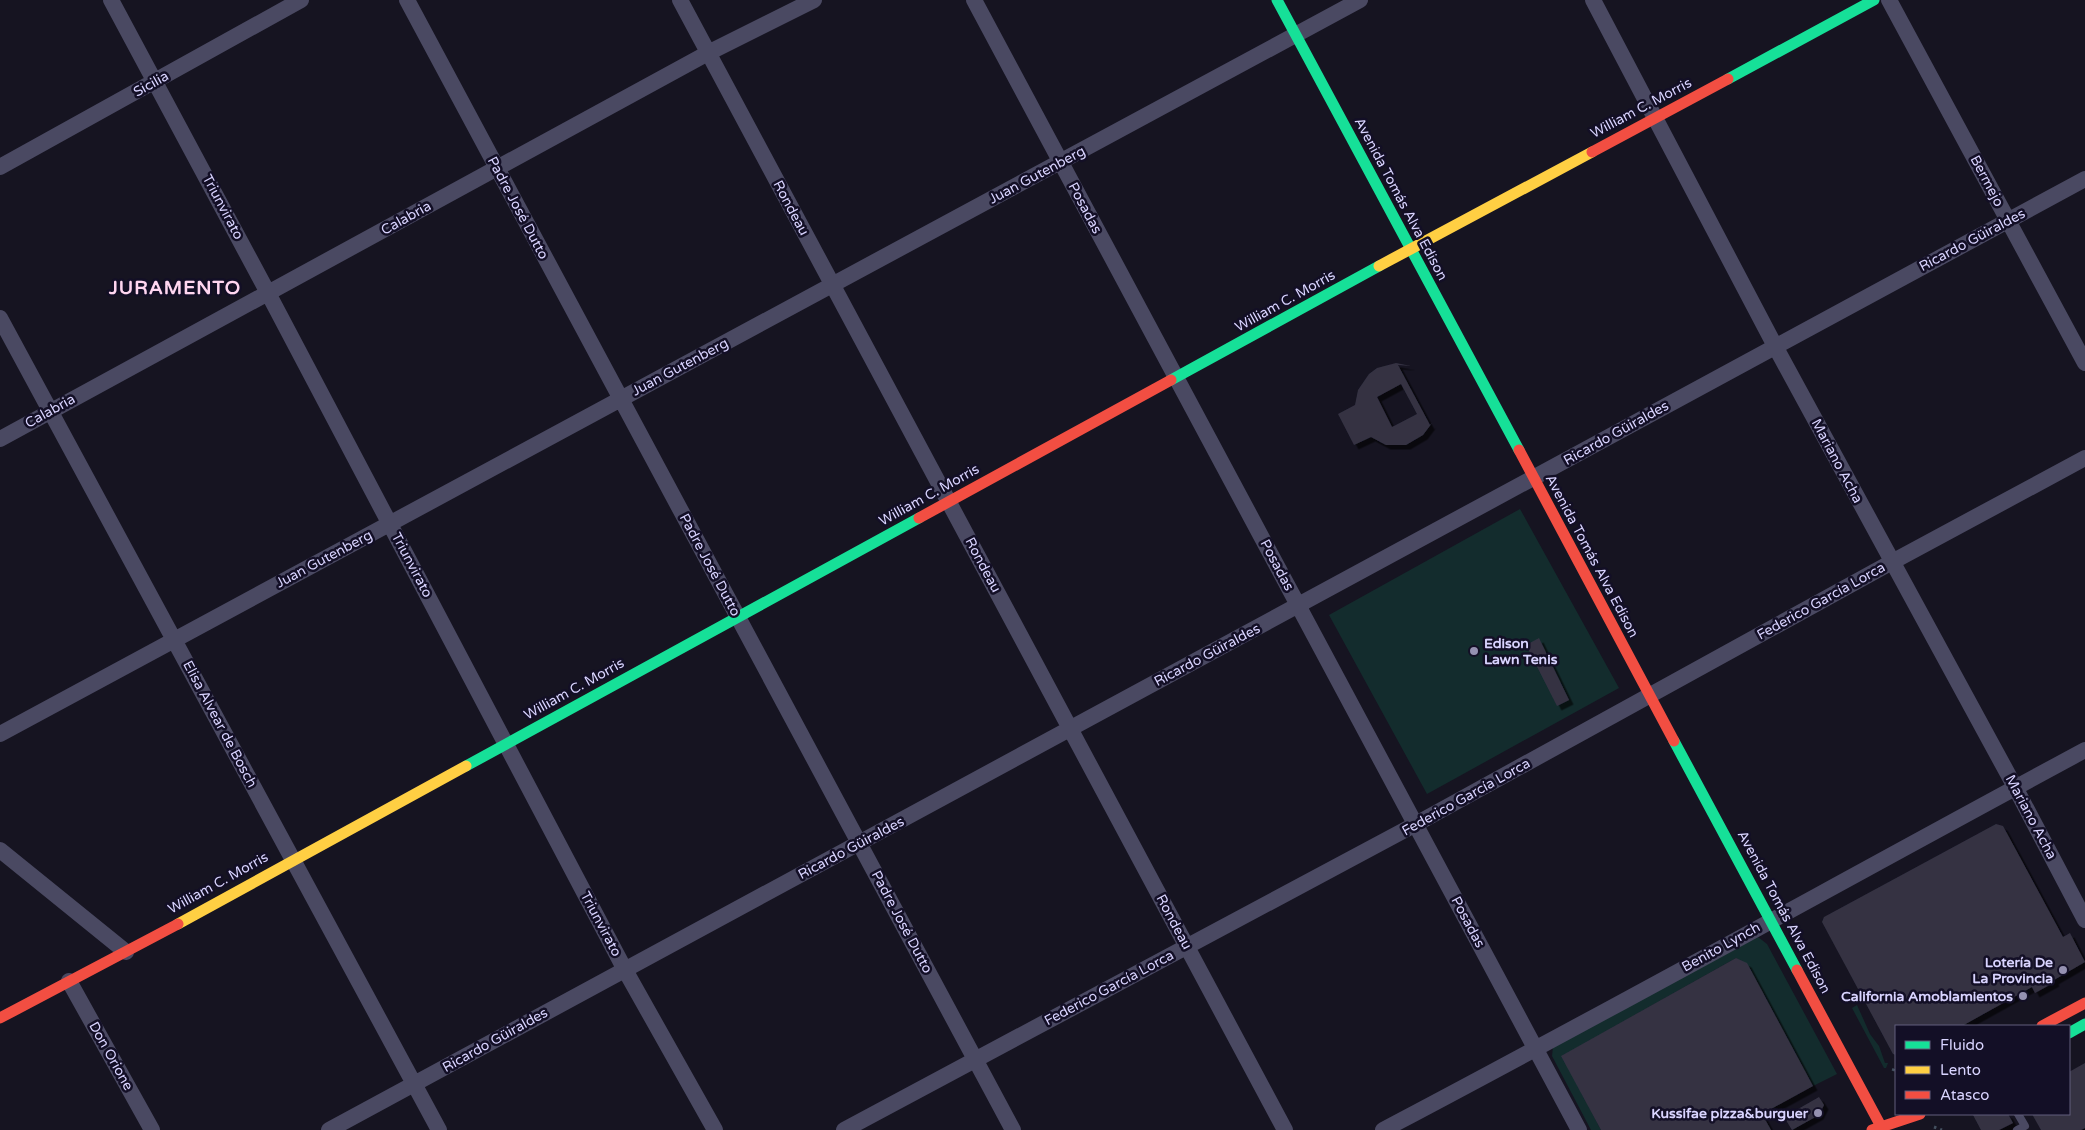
<svg xmlns="http://www.w3.org/2000/svg" width="2085" height="1130" font-family="'Varela Round',sans-serif">
<style>
.green{fill:#132c2d}
.building{fill:#343243;fill-rule:evenodd;filter:url(#shadow)}
.lines{fill:none;stroke-linecap:round;stroke-linejoin:round}
.path{stroke:#44505f;stroke-width:3;stroke-dasharray:2.5 4;stroke-linecap:butt}
.lane{stroke:#4a4962;stroke-width:8}
.street{stroke:#4a4962;stroke-width:16}
.fast{stroke:#16e098;stroke-width:11}
.slow{stroke:#ffcf43;stroke-width:11}
.jam{stroke:#f24e42;stroke-width:11}
.poi-dot{fill:#9591b1;stroke:#130f26;stroke-width:2}
.labels{text-anchor:middle;dominant-baseline:central;stroke-width:5;stroke-linejoin:round;paint-order:stroke}
.street-label{font-size:14px;fill:#d9d4ff;stroke:#130f26}
.poi-label{font-size:14px;font-weight:bold;fill:#d9d4ff;stroke:#130f26;text-anchor:end}
.district-label{font-size:19px;font-weight:bold;letter-spacing:1px;fill:#ffd6f0;stroke:#130f26}
</style>
<defs>
<filter id="shadow"><feDropShadow dx="4.5" dy="4.5" stdDeviation="0" flood-color="#0009"/></filter>
</defs>
<rect width="100%" height="100%" fill="#161421"/>
<path class="green" d="M 1520,509 L 1619,688 L 1427,794 L 1329,615 Z
M 1758,937 L 1767,944 L 1837,1074 L 1813,1086 L 1747,964 L 1736,958 L 1562,1056 L 1601,1130 L 1591,1130 L 1552,1056 L 1553,1047 Z
M 1857,1005 L 1870,1034 L 1879,1046 L 1885,1063 L 1888,1063 L 1886,1068 L 1884,1068 L 1852,1008 Z"/>
<path class="building" d="M 1396,363 L 1411,366 L 1398,365 L 1430,425 L 1432,423 L 1423,435 L 1406,445 L 1386,445 L 1371,437 L 1354,445 L 1338,414 L 1355,405 L 1358,390 L 1369,374 L 1377,368 ZM 1401,384 L 1417,414 L 1392,427 L 1377,397 Z
M 1539,638 L 1569,700 L 1557,706 L 1526,645 Z
M 1996,824 L 2003,826 L 2063,937 L 2070,933 L 2085,962 L 2054,980 L 2055,982 L 2035,993 L 2032,987 L 1962,1026 L 1896,1026 L 1896,1055 L 1893,1054 L 1822,922 L 1824,917 Z
M 1736,958 L 1747,963 L 1813,1086 L 1762,1114 L 1771,1130 L 1601,1130 L 1561,1056 Z
M 2085,1063 L 2085,1128 L 2081,1130 L 2041,1130 L 2032,1114 L 2069,1114 L 2069,1072 Z
M 1819,1097 L 1824,1105 L 1819,1115 L 1792,1130 L 1784,1117 Z
M 1976,1114 L 2008,1114 L 2013,1123 L 1999,1130 L 1981,1130 L 1973,1115 Z"/>
<g class="lines">
<path class="path" d="M 1893,1071 L 1895,1066
M 1934,1127 L 1942,1130"/>
<path class="lane" d="M 2017,1130 L 2025,1126 L 2018,1114"/>
<path class="street" d="M 111,0 L 268,293 L 625,970 L 715,1130
M 407,0 L 1013,1130
M 680,0 L 1285,1130
M 974,0 L 1579,1130
M 1593,0 L 1775,346 L 2015,787 L 2085,920
M 1889,0 L 2085,363
M 0,167 L 301,0
M 0,318 L 439,1130
M 0,439 L 708,53 L 814,0
M 0,734 L 1360,0
M 0,850 L 126,952
M 69,981 L 152,1130
M 329,1130 L 2085,179
M 844,1130 L 1416,824 L 1892,562 L 2085,458
M 1383,1130 C 1619,1006 1851,876 2085,750"/>
<path class="fast" d="M 1277,0 L 1519,450
M 1728,79 L 1874,0
M 1171,380 L 1379,266
M 1674,741 L 1797,970
M 466,766 L 919,518
M 2069,1033 L 2085,1024"/>
<path class="slow" d="M 1379,266 L 1592,152
M 178,924 L 466,766"/>
<path class="jam" d="M 1592,152 L 1728,79
M 1519,450 L 1674,741
M 919,518 L 1171,380
M 1797,970 L 1883,1130
M 0,1018 L 178,924
M 2042,1026 L 2085,1003
M 1872,1130 L 1920,1114"/>
</g>
<g class="poi-dot">
<circle cx="1474" cy="651" r="5"/>
<circle cx="2063" cy="970" r="5"/>
<circle cx="2023" cy="996" r="5"/>
<circle cx="1818" cy="1113" r="5"/>
</g>
<g class="labels">
<g class="street-label">
<text transform="translate(151 84) rotate(-29)">Sicilia</text>
<text transform="translate(1641 108) rotate(-28)">William C. Morris</text>
<text transform="translate(1037 175) rotate(-28)">Juan Gutenberg</text>
<text transform="translate(1987 181) rotate(62)">Bermejo</text>
<text transform="translate(1401 199) rotate(62)">Avenida Tomás Alva Edison</text>
<text transform="translate(223 207) rotate(62)">Triunvirato</text>
<text transform="translate(518 208) rotate(62)">Padre José Dutto</text>
<text transform="translate(791 208) rotate(62)">Rondeau</text>
<text transform="translate(1085 208) rotate(62)">Posadas</text>
<text transform="translate(406 218) rotate(-29)">Calabria</text>
<text transform="translate(1972 240) rotate(-28)">Ricardo Güiraldes</text>
<text transform="translate(1285 301) rotate(-29)">William C. Morris</text>
<text transform="translate(680 367) rotate(-28)">Juan Gutenberg</text>
<text transform="translate(50 411) rotate(-29)">Calabria</text>
<text transform="translate(1616 433) rotate(-29)">Ricardo Güiraldes</text>
<text transform="translate(1837 461) rotate(62)">Mariano Acha</text>
<text transform="translate(929 495) rotate(-29)">William C. Morris</text>
<text transform="translate(1592 556) rotate(62)">Avenida Tomás Alva Edison</text>
<text transform="translate(324 559) rotate(-28)">Juan Gutenberg</text>
<text transform="translate(412 565) rotate(62)">Triunvirato</text>
<text transform="translate(710 565) rotate(62)">Padre José Dutto</text>
<text transform="translate(983 565) rotate(62)">Rondeau</text>
<text transform="translate(1277 565) rotate(62)">Posadas</text>
<text transform="translate(1821 601) rotate(-29)">Federico García Lorca</text>
<text transform="translate(1207 655) rotate(-28)">Ricardo Güiraldes</text>
<text transform="translate(574 689) rotate(-29)">William C. Morris</text>
<text transform="translate(220 724) rotate(62)">Elisa Alvear de Bosch</text>
<text transform="translate(1466 797) rotate(-29)">Federico García Lorca</text>
<text transform="translate(2031 817) rotate(62)">Mariano Acha</text>
<text transform="translate(851 848) rotate(-28)">Ricardo Güiraldes</text>
<text transform="translate(218 883) rotate(-29)">William C. Morris</text>
<text transform="translate(1784 912) rotate(62)">Avenida Tomás Alva Edison</text>
<text transform="translate(902 922) rotate(62)">Padre José Dutto</text>
<text transform="translate(1174 922) rotate(62)">Rondeau</text>
<text transform="translate(1468 922) rotate(62)">Posadas</text>
<text transform="translate(601 924) rotate(62)">Triunvirato</text>
<text transform="translate(1721 947) rotate(-29)">Benito Lynch</text>
<text transform="translate(1109 988) rotate(-28)">Federico García Lorca</text>
<text transform="translate(495 1040) rotate(-29)">Ricardo Güiraldes</text>
<text transform="translate(111 1056) rotate(61)">Don Orione</text>
</g>
<g class="poi-label">
<text x="1484" y="643" text-anchor="start">Edison<tspan x="1484" dy="16">Lawn Tenis</tspan></text>
<text x="2053" y="962">Lotería De<tspan x="2053" dy="16">La Provincia</tspan></text>
<text x="2013" y="996">California Amoblamientos</text>
<text x="1808" y="1113">Kussifae pizza&amp;burguer</text>
</g>
<g class="district-label">
<text x="175" y="288">JURAMENTO</text>
</g>
</g>
<rect x="1895" y="1025" width="175" height="90" fill="#130f26" stroke="#625e7d"/>
<rect x="1905" y="1041" width="25" height="8" fill="#16e098" stroke="#625e7d"/>
<text x="1940" y="1050" font-size="15" fill="#d9d4ff">Fluido</text>
<rect x="1905" y="1066" width="25" height="8" fill="#ffcf43" stroke="#625e7d"/>
<text x="1940" y="1075" font-size="15" fill="#d9d4ff">Lento</text>
<rect x="1905" y="1091" width="25" height="8" fill="#f24e42" stroke="#625e7d"/>
<text x="1940" y="1100" font-size="15" fill="#d9d4ff">Atasco</text>
</svg>
